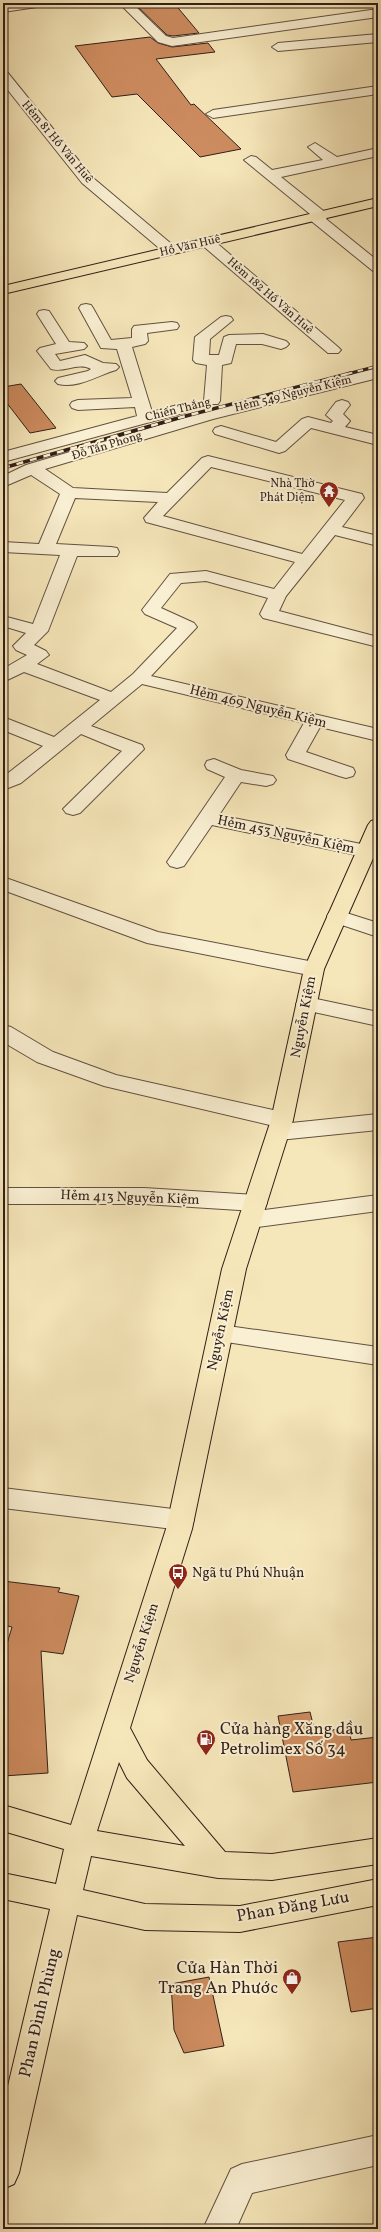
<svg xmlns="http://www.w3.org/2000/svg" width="381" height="2232" font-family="Vollkorn,serif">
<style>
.building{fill:#cd8c5f;stroke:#311f19}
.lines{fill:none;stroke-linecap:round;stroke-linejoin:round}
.minor-casing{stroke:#625141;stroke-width:2}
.major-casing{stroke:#311f19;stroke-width:2}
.minor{fill:#f9efd2;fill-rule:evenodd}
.major{fill:#f6e7ba;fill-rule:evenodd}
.rail-far1-casing{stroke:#311f19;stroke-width:3}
.rail-casing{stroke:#311f19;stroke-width:3.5}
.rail-far1{stroke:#f9efd2;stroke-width:2;stroke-dasharray:5.5;stroke-linecap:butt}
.rail{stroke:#f9efd2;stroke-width:2.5;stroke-dasharray:7;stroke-linecap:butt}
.labels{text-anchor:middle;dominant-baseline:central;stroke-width:4;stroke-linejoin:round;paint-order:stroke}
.far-street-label{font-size:12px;fill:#311f19;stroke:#f9efd2}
.far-poi-label{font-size:12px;fill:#311f19;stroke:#f9efd2;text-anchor:end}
.street-label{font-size:14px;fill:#311f19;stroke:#f9efd2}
.poi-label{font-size:14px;fill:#311f19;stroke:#f9efd2;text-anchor:start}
.near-poi-label{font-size:17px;fill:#311f19;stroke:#f9efd2;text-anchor:start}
.near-street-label{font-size:17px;fill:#311f19;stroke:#f9efd2}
</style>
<rect width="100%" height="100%" fill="#f6e7ba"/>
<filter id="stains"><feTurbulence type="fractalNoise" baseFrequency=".005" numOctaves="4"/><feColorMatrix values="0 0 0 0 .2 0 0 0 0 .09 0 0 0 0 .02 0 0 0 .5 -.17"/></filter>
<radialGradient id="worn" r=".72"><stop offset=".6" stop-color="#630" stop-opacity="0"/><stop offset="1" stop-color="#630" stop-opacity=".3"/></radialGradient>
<path class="building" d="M 134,3 L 174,3 L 199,33 L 173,36 L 167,35 Z
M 150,37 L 158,43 L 172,47 L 208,43 L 215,52 L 156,59 L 191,105 L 194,104 L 241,149 L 200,157 L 137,94 L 112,97 L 75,46 Z
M 21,384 L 56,428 L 30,433 L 3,398 L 3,387 Z
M 3,1581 L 60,1588 L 58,1592 L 79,1596 L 63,1654 L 41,1651 L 48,1773 L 3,1776 L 3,1657 L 12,1627 L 3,1625 Z
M 310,1712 L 315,1732 L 349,1728 L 351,1740 L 378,1737 L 378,1782 L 293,1792 L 278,1716 Z
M 378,1937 L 378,2008 L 351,2012 L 338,1942 Z
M 209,1977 L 224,2046 L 184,2053 L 174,2030 L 171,1984 Z"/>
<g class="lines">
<g class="minor-casing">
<path id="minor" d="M 12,3 L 43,3 L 37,7 L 3,12 L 3,4 Z
M 119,3 L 132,3 L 166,36 L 173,38 L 378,9 L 378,17 L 172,46 L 158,42 Z
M 378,34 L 378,42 L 278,51 L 272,47 L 278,43 Z
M 3,72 L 8,73 L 92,177 L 175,247 L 177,250 L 175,253 L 165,253 L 82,183 L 3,84 Z
M 378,86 L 378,94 L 213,118 L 206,114 L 213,110 Z
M 315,143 L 337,157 L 378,148 L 378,156 L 281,177 L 326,213 L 328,216 L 326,219 L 378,261 L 378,272 L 373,271 L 310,220 L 308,217 L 310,214 L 244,160 L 251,156 L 256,157 L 272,170 L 323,160 L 308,147 Z
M 207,238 L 212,239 L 338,347 L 341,350 L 338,353 L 328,353 L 202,245 L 200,242 L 202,239 Z
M 86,304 L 91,305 L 93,308 L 111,340 L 132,338 L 132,329 L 134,326 L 172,322 L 177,323 L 179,326 L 177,329 L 147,333 L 148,341 L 145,344 L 132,347 L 152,412 L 181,404 L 187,406 L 189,409 L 187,412 L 3,462 L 3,452 L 137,416 L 135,407 L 78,410 L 72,408 L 70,405 L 72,402 L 78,400 L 132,398 L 117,349 L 101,348 L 79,308 L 81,305 Z
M 44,310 L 49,311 L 69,342 L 84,343 L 87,346 L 84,349 L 55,354 L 60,361 L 85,355 L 103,363 L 116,364 L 119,367 L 116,370 C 98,375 78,389 58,384 L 55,381 L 58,378 L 88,371 L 91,369 C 77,362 65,373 51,369 L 37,351 L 40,348 L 56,344 L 37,314 L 39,311 Z
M 226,316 L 231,317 L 233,320 L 210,339 L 209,355 L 219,355 L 224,337 L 229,335 L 263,334 L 286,341 L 289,344 L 286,347 L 281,349 L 262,344 L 236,344 L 231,363 L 222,365 L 220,401 L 218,404 L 206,404 L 204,401 L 207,365 L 196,363 L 193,360 L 195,337 L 221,317 Z
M 378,368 L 378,378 L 213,419 L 45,469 L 73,488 L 167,493 L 202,458 L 208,456 L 362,494 L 364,498 L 342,527 L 378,536 L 378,546 L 335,535 L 286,596 L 279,611 L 378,637 L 378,647 L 263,618 L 260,614 L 268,598 L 206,581 L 181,583 L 161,608 L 194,623 L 197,627 L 151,676 L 378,729 L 378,741 L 320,727 L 306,752 L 353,768 L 355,772 L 353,776 L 346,778 L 339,776 L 288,759 L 286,755 L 304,723 L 142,684 L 91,726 L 142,745 L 144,749 L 80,813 L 73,815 L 66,813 L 63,809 L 122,751 L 81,734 L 21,783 L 3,790 L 3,777 L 43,746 L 3,730 L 3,717 L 54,737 L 100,700 L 24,672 L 3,682 L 3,669 L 27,655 L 16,650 L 13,646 L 26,633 L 3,626 L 3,616 L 33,624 L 60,555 L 3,552 L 3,542 L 39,544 L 60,494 L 31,475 L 3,487 L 3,476 L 26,465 L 201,413 ZM 211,467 L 345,500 L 302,554 L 163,516 ZM 75,498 L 158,502 L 144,518 L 146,522 L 295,562 L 274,589 L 206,571 L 170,574 L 142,610 L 145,614 L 177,628 L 133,674 L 111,692 L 37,664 L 49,655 L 46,651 L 34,645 L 48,631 L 77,556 L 117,556 L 119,552 L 117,548 L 111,547 L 56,544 Z
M 342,400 L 348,402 L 350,405 L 343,414 L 350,421 L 345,427 L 378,435 L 378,445 L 311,428 L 285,451 L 279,453 L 215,434 L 213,431 L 215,428 L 221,426 L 276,442 L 302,419 L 308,417 L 331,423 L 333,421 L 326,415 L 336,402 Z
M 214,759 L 241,770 L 273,776 L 276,780 L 273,784 L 266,786 L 241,782 L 219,815 L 366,845 L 373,847 L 376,851 L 373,855 L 366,857 L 212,825 L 184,866 L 177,868 L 170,866 L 167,862 L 225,777 L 207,769 L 205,765 L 207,761 Z
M 3,877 L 158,932 L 314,962 L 321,964 L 324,969 L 321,974 L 314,976 L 147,943 L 3,890 Z
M 337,910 L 378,923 L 378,937 L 330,921 L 327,916 L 330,911 Z
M 307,997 L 378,1012 L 378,1026 L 300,1009 L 296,1004 L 300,999 Z
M 3,1025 L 11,1027 L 53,1052 L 116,1075 L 282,1112 L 290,1115 L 293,1120 L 291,1123 L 378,1114 L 378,1130 L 279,1140 L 271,1137 L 268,1132 L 274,1126 L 104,1086 L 37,1062 L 3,1042 Z
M 3,1188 L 144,1188 L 256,1195 L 264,1197 L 267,1203 L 264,1209 L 257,1211 L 378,1195 L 378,1211 L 251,1228 L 243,1226 L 240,1220 L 243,1214 L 255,1211 L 144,1204 L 3,1204 Z
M 221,1325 L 378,1347 L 378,1365 L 213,1340 L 209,1334 L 213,1328 Z
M 3,1488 L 181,1510 L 190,1513 L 194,1520 L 190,1527 L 181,1530 L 3,1508 Z
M 378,2135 L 378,2165 L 252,2193 L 236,2229 L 203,2229 L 231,2169 L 242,2164 Z"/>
</g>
<g class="major-casing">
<path id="major" d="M 378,198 L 378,206 L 3,294 L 3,286 Z
M 378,819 L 378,847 L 324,969 L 293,1120 L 246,1269 L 192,1529 L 130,1728 L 147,1760 L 225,1852 L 272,1854 L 378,1838 L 378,1864 L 272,1880 L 218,1878 L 91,1856 L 83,1890 L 145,1904 L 240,1906 L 378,1879 L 378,1905 L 240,1932 L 145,1930 L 77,1915 L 19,2173 L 14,2184 L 3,2189 L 3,2107 L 50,1909 L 3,1899 L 3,1873 L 56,1884 L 64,1849 L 3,1831 L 3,1805 L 71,1825 L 166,1529 L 222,1269 L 271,1120 L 304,969 L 368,825 L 371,821 ZM 119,1762 L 127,1778 L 185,1846 L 97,1831 Z"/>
</g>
<use href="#minor" class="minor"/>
<use href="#major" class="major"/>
<g class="rail-far1-casing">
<path id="rail-far1" d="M 347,374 L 378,366"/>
</g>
<g class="rail-casing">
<path id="rail" d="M 3,468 L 182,417 L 351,373"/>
</g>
<use href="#rail-far1" class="rail-far1"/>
<use href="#rail" class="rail"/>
</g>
<defs>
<g id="temple-pin" transform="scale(1)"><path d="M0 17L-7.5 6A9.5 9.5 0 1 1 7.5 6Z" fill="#8f2418" stroke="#f9efd2"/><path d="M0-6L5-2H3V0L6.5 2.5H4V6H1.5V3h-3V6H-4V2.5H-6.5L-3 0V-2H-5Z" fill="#fff"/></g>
<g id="bus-pin" transform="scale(1)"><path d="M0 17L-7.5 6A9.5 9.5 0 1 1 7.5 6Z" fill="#8f2418" stroke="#f9efd2"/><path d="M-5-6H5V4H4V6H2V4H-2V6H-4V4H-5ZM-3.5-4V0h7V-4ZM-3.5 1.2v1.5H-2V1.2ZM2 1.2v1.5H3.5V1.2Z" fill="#fff"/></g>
<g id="fuel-pin" transform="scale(1)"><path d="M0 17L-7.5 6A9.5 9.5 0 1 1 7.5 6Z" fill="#8f2418" stroke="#f9efd2"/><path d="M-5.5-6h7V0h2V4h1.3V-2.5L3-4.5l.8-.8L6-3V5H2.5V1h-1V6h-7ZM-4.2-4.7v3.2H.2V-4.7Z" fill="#fff"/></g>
<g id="shop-pin" transform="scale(1)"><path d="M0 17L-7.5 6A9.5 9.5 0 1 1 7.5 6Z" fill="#8f2418" stroke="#f9efd2"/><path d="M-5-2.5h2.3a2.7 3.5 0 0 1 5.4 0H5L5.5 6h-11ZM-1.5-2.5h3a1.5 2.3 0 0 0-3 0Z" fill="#fff"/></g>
</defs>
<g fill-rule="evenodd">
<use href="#temple-pin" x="329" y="491"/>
<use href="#bus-pin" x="178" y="1573"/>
<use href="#fuel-pin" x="206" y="1739"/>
<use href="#shop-pin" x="292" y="1978"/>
</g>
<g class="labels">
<g class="far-street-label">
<text transform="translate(57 142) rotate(50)">Hẻm 81 Hồ Văn Huê</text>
<text transform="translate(190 246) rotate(-13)">Hồ Văn Huê</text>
<text transform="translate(270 296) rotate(41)">Hẻm 182 Hồ Văn Huê</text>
<text transform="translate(293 394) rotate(-14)">Hẻm 549 Nguyễn Kiệm</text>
<text transform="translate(178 410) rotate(-14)">Chiến Thắng</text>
<text transform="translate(107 446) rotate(-17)">Đỗ Tấn Phong</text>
</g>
<g class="far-poi-label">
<text x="315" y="484">Nhà Thờ<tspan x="315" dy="14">Phát Diệm</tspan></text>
</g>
<g class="street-label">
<text transform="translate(258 707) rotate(14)">Hẻm 469 Nguyễn Kiệm</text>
<text transform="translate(286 835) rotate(12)">Hẻm 453 Nguyễn Kiệm</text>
<text transform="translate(304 1017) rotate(-79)">Nguyễn Kiệm</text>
<text transform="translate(130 1198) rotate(2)">Hẻm 413 Nguyễn Kiệm</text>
<text transform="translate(221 1330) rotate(-78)">Nguyễn Kiệm</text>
<text transform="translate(142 1643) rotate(-72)">Nguyễn Kiệm</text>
</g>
<g class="poi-label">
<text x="192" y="1573">Ngã tư Phú Nhuận</text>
</g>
<g class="near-poi-label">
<text x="220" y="1729">Cửa hàng Xăng dầu<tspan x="220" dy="20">Petrolimex Số 34</tspan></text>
<text x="278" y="1968" text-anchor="end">Cửa Hàn Thời<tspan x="278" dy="20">Trang An Phước</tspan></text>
</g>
<g class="near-street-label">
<text transform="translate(293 1907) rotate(-10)">Phan Đăng Lưu</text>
<text transform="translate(40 2013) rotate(-77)">Phan Đình Phùng</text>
</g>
</g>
<rect width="381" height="2232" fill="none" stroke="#f6e7ba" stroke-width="16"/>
<rect x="4" y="4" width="373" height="2224" fill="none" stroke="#311f19" stroke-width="2"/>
<rect x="8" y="8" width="365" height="2216" fill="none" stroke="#311f19"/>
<rect width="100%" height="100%" filter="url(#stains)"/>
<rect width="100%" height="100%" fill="url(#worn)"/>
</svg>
